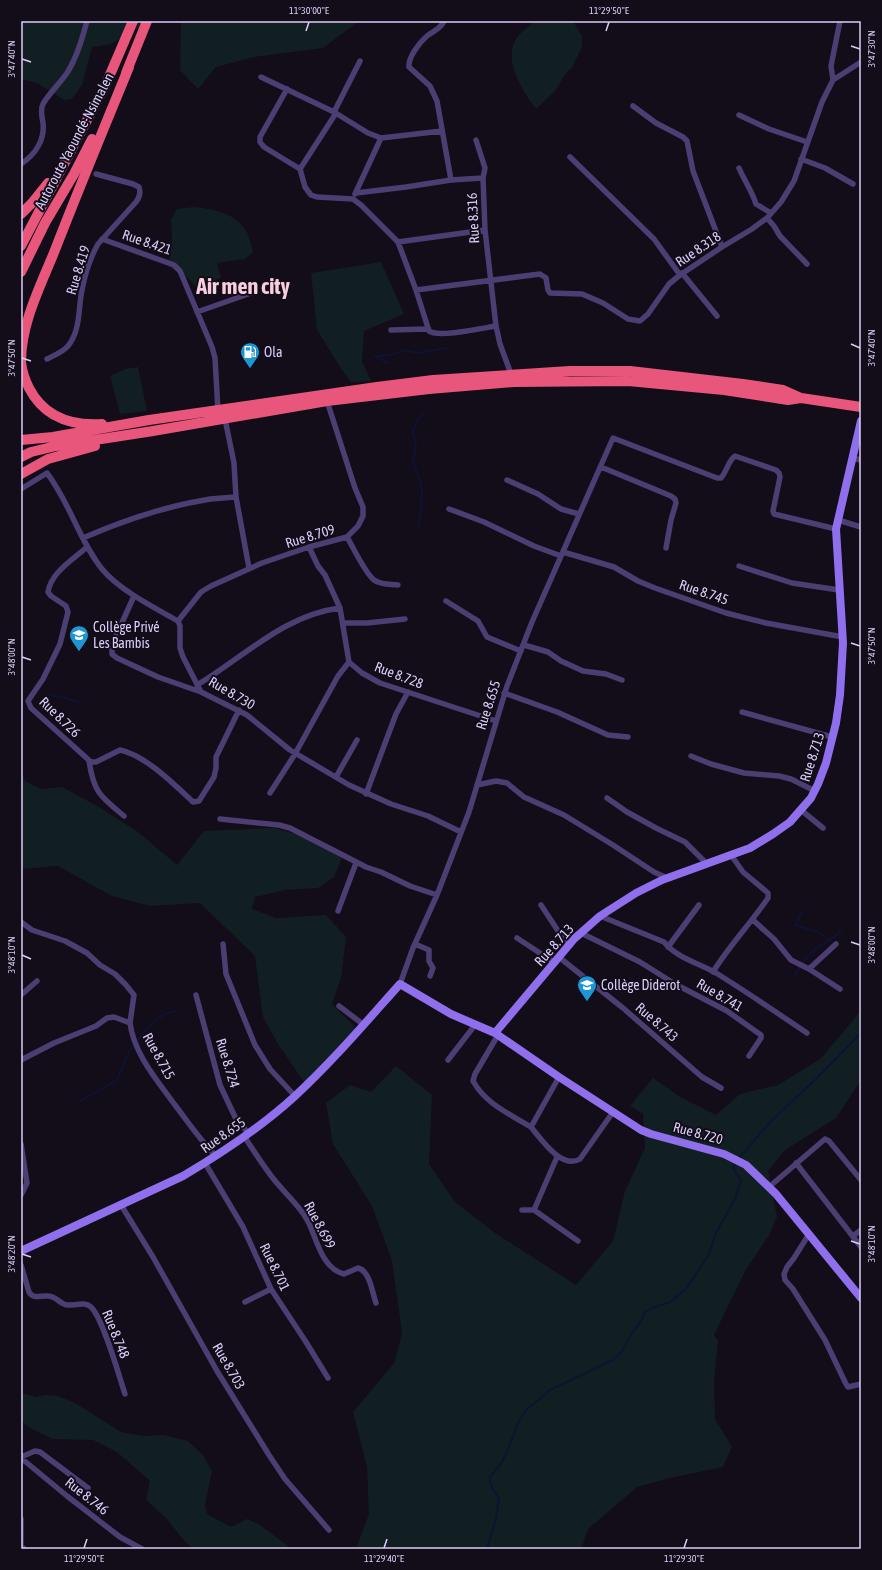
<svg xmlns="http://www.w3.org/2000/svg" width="882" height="1570" font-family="'Asap Condensed',sans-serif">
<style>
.green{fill:#111f22}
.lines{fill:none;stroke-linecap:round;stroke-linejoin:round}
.stream{stroke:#0e1331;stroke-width:2}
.street{stroke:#4c3e72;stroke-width:5.5}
.secondary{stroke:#8f6fec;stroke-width:8}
.highway{stroke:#e8577b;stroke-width:10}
.ticks{fill:none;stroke:#dbccf8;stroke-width:1.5}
.labels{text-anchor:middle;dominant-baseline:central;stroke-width:4;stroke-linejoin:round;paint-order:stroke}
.street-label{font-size:14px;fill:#dbccf8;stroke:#120d19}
.poi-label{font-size:14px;fill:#dbccf8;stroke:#120d19;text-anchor:start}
.town-label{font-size:22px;font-weight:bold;fill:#f8cedf;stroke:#120d19}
.neatline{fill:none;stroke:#dbccf8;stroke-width:1.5}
.ticks-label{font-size:10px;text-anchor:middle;fill:#dbccf8}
</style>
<rect width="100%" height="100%" fill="#120d19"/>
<path class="green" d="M 21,21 L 156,21 L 154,23 L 136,29 L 111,44 L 92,47 L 82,85 L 72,99 L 64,100 L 37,83 L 21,79 Z
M 181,21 L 359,21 L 323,48 L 254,57 L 216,67 L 198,89 L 180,70 Z
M 535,21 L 573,21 L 582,36 L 582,47 L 572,68 L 567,72 L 555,91 L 536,109 C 522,90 500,57 519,35 C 523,30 530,26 535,21 Z
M 194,207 C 214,209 235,213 246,231 C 250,237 251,246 253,252 L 245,259 L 217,263 L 221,278 L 195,286 L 188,278 L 169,267 L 172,240 L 171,220 L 177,209 Z
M 381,262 L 404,314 L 364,331 L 362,361 L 371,381 L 351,382 L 342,370 L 317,330 L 311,273 Z
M 138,367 L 147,411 L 120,414 L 110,376 L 125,369 Z
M 21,771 L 25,781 L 41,789 L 62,787 L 99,807 L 138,832 L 177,865 L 204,831 L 274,828 L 314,839 L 342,858 L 334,877 L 318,888 L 286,890 L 255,897 L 252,909 L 276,918 L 326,915 L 346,937 L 341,978 L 332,1004 L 356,1028 L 306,1085 L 278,1044 L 263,1017 L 255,956 L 200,903 L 150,906 L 112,896 L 58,866 L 21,869 Z
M 861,1011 L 861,1080 L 836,1118 L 785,1150 L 768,1171 L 777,1217 L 769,1235 L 745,1271 L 714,1335 L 718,1341 L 714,1380 L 715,1419 L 732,1447 L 723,1467 L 670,1478 L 637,1487 L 588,1529 L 581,1549 L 356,1549 L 369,1514 L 367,1467 L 353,1412 L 395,1362 L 402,1332 L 392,1261 L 372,1206 L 333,1144 L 326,1103 L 350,1085 L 371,1092 L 396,1066 L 432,1095 L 429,1164 L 455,1202 L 495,1233 L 576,1285 L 613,1241 L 625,1191 L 645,1148 L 643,1114 L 630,1106 L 653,1078 L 680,1097 L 716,1115 L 740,1094 L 778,1085 L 820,1059 Z
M 21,1393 L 36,1397 L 45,1395 L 58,1396 L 75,1403 L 121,1432 L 144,1436 L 164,1435 L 188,1441 L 203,1455 L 212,1471 L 205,1505 L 207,1514 L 231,1527 L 247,1519 L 260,1525 L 292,1549 L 194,1549 L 185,1542 L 167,1519 L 146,1500 L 150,1481 L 117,1452 L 93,1440 L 53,1439 L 32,1429 L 21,1421 Z"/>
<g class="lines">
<path class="stream" d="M 375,356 L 391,355 L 404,350 L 417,353 L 446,348
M 376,357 L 388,363
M 418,525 L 421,510 L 422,490 L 419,478 L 413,462 L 416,445 L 413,432 L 416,422 L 423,413
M 48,694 L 58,697
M 61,697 L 81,703
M 802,911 L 795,925 L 818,932 L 829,940
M 795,975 C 800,966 806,957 814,950 C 823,943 834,939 842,930
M 137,1042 C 141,1034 154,1020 162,1016 C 166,1013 172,1012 177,1011
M 149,1074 L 153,1080
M 79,1102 L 117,1080 L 129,1052 L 134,1045
M 738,1159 L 772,1120 L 816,1079 L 861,1033
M 487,1549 L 496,1518 L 499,1498 L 492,1488 L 490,1482 L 490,1477 L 500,1465 L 506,1454 L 519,1421 L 527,1409 L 526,1410 L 550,1390 L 613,1360 L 621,1352 L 627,1343 L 631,1334 L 640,1323 L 645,1312 L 650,1309 L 670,1302 L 686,1289 L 709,1254 L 715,1235 L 735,1199 L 741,1181 L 733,1168 L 736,1163"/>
<path class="street" d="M 444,21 C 441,29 433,31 427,36 C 420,42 408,57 409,67 L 430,86 L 437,101 L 451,180 L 483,178 L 485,230 L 496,326 L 500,344 L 511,374
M 261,77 L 334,112 L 368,133 L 381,138 L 442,131
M 833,80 L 831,66 L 840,21
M 287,89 L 260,137 L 260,142 L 264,147 L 300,169 L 305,187 L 311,195 L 317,197 L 353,199 L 361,205 L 398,242 L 416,290 L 429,331 C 438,338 483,328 496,326
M 633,106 L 656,123 L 683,137 L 687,141 L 693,171 L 722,247
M 334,112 L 360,61
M 739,115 L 769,129 L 807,142
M 476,140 L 485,168 L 483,178
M 570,157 L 654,239 L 680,275
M 801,159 L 825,168 L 853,184
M 21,164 C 35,155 45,140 43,123 C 42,117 40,110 43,104 C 47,96 61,82 67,73 C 77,57 82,39 87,21
M 739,168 C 744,180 752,191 756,204 L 771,213
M 300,169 L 336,113
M 356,193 L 406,187 L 451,180
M 355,194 L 381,138
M 767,218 L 774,226 L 780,236 L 807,264
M 102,239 L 174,265 L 180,271 L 212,347 L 215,358 L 218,411
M 398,242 L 485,230
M 682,273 L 717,316
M 416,290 L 540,274 L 546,278 L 548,290 L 550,293 L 582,294 L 603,303 L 628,319 L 640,321 L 648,314 L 669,284 L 680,275 L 722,247 L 752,229 L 767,218 L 781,202 L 794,181 L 822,102 L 833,80 L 861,62
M 197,312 L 251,293 L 253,290
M 391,330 L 427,329
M 47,359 C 55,355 63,352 68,346 C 81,330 78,308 82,290 C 85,274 90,258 98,244 L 136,202 C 140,197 141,193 139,187 L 133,184 L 96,174
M 225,419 L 234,463 L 236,497 L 249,568
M 852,458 L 861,460
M 601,467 L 671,496 L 675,499 L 676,503 L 671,520 L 666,548
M 507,480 L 538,494 L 561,509 L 579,514
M 21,489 L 47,473 C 70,503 79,540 102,569 C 119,590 155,608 178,621 L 180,626 L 180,648 L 183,657 L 201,692 L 247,715 L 290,750 L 349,785 L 391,804 L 428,816 L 461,832
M 449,509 L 484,522 L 534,546 L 561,556
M 838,520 L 861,527
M 347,537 C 353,547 365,573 374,580 C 381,585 390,584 398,585
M 83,538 C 122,521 163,507 205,500 C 215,498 226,498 236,497
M 87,547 C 74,559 51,572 48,592 L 51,596 L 66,606 L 68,612 L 60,644 L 43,679 L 28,701 L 31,708 L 91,762 L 96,762 L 120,750 C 145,755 175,785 193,802 L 199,801 L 214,777 L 216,768 L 216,757 L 239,710
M 309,547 L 318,566 L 325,575 L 340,608 L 349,662 L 362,673 L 380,683 L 496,721
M 563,552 L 614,567 L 638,581 L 655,588 L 726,613 L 766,623 L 843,637
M 739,566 L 792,583 L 839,590
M 134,596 L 112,645 L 112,654 L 117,658 L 158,677 L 201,692
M 446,601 L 478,621 L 487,637 L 521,651
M 178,621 L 201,592 L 211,586 L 262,563 L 309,547 L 347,537 L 358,526 L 363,516 L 363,507 L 355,488 L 327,401
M 343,623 L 367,623 L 405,619
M 524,645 L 548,652 L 561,661 L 583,671 L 606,674 L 622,680
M 197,685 C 244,657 284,615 340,608
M 504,693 L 557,712 L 608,735 L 628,737
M 742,712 L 832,737
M 691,756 L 711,764 L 744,773 L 779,776 L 791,779 L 815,791
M 89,761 C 94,793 100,796 124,816
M 336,777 L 357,740
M 477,785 L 496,781 L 507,783 L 524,797 L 564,815 L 613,845 L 654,872 L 667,878
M 270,793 L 295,754 L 338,676 L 349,662
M 366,794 L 396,714 L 408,692
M 607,798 L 627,812 L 656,828 L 685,842 L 707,864
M 801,810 L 823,828
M 220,819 L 279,825 L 290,828 L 366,867 L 381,872 L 410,886 L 437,895
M 541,905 L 568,946
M 338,911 L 356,863
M 600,916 L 664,942 C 677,958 698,963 716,973 C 747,992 777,1013 807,1033
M 753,920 L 774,939 L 791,960 L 809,969 L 836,944
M 21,922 L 32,930 L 65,941 L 87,953 L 100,965 L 115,974 L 126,985 L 134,995 L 130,1023
M 581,933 L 640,962 L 675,984 L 727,1011 L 761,1035 L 761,1038 L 749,1056
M 517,938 L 555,963
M 223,944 L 226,974 L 255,1045 L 270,1069 L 295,1096
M 415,944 L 429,950 L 429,961 L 433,968 L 430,976
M 668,947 L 699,905
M 560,958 L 623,1008 L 702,1077 L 721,1088
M 809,969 L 840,989
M 713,972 C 729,946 751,923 768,898 L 768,893 L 743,872 L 731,855
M 400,984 L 413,948 L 437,895 L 469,812 L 507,686 L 532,622 L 613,438 L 717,478 L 721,478 C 727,471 728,461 735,456 L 776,470 L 779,473 L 780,477 L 773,511 L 774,514 L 836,529
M 21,995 L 37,981
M 196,995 L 220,1085 L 235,1117 L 248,1133
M 339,1006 L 364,1025
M 498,1035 L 475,1074 L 473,1081 C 486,1104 508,1113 531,1127
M 21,1060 L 54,1043 L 96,1026 L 107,1018 L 114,1017 L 130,1023 C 134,1054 157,1080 175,1105 C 188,1122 200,1140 215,1155
M 448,1060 L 475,1025
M 559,1077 L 531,1127 C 541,1139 562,1170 580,1159 L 613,1112
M 244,1136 C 253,1150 262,1164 272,1177 C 285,1194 303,1208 311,1228 C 318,1245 324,1269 344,1274 L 358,1268 C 370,1271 372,1292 376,1303
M 21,1144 L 27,1183 L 21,1195
M 557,1157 L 534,1210 L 578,1241
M 205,1163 L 243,1227 L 271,1289 L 306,1342 L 328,1378
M 796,1163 L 861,1247
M 769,1187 L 825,1139 L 829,1141 L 861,1180
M 121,1205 L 153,1257 L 217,1371 L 269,1455 L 285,1479 L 329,1530
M 522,1210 L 534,1210
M 809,1234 L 794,1258 L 787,1267 L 784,1274 L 785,1280 L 793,1289 L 825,1340 L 846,1384 L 848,1387 L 861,1384
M 853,1236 L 861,1230
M 21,1265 L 29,1292 C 34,1300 40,1295 48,1296 C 56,1296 60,1304 67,1305 C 76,1306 84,1301 91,1307 C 103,1318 119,1376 125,1394
M 245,1302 L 271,1289
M 21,1457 L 35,1451 L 40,1452 L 88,1488
M 21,1458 L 67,1496 L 120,1537 L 142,1549
M 21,1519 L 21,1538
M 21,1540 L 21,1546 L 24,1549"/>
<path class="secondary" d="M 495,1033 L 574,939 L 600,916 L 636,893 L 662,880 L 750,848 L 773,834 L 790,822 L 811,798 L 818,784 L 826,763 L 836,723 L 840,695 L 843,643 L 836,529 L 861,421
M 21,1251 L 183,1176 C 222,1153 261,1127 294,1097 C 332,1062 366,1022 400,984 L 451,1014 L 495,1033 L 559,1077 L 641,1130 L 651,1134 L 724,1154 L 746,1165 L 776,1194 L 861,1298"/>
<path class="highway" d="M 126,73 L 147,21
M 21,214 L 32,203 L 48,183
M 21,246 L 106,84 L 133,21
M 21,272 L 45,223 L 74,174 L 92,139
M 102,424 C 71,426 44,417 29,388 C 25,380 22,371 21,362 C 21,323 41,285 55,250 C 79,188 104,128 129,67
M 21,440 L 53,437 L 149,420 L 377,387 L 433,380 L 570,371 L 630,371 L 743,384 L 783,390 L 801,398 L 861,407
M 21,457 L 31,452 L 56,446 L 153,431 L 327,401 L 429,389 L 514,382 L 628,381 L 724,390 L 788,400 L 801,398
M 21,474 L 48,459 L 95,446"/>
</g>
<path class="ticks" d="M 306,31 L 309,22M 606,31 L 609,22M 851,46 L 860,49M 22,59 L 31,62M 851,344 L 860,348M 22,358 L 31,361M 851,643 L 860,646M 22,657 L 31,660M 851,942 L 860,945M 22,955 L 31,959M 851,1241 L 860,1244M 22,1254 L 31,1257M 84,1548 L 87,1539M 384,1548 L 387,1539M 684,1548 L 687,1539"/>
<defs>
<g id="fuel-pin" transform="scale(1)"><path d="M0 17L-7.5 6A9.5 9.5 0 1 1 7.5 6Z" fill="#1d97d3" stroke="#120d19"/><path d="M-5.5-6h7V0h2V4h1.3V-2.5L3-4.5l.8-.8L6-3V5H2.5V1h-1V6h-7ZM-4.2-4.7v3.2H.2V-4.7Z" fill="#fff"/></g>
<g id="school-pin" transform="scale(1)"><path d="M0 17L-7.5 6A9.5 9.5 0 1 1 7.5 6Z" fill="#1d97d3" stroke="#120d19"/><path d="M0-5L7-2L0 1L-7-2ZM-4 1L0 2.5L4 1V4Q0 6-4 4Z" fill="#fff"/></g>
</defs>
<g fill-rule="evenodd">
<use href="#fuel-pin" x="250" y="352"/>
<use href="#school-pin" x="79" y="635"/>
<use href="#school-pin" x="587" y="985"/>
</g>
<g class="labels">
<g class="street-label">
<text transform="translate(74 141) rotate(-62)">Autoroute Yaoundé-Nsimalen</text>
<text transform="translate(473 218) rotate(-93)">Rue 8.316</text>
<text transform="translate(147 242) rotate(19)">Rue 8.421</text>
<text transform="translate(698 249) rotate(-34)">Rue 8.318</text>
<text transform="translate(78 270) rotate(-73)">Rue 8.419</text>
<text transform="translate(310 536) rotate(-17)">Rue 8.709</text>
<text transform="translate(704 592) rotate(19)">Rue 8.745</text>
<text transform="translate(399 675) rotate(21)">Rue 8.728</text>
<text transform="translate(232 693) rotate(30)">Rue 8.730</text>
<text transform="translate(488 705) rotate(-72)">Rue 8.655</text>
<text transform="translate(60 717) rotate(44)">Rue 8.726</text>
<text transform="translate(812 757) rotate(-72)">Rue 8.713</text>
<text transform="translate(554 945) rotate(-48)">Rue 8.713</text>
<text transform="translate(720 995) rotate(30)">Rue 8.741</text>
<text transform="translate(657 1022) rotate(41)">Rue 8.743</text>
<text transform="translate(159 1056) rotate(61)">Rue 8.715</text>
<text transform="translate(228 1063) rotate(73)">Rue 8.724</text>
<text transform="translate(698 1133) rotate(15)">Rue 8.720</text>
<text transform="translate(223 1135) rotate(-35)">Rue 8.655</text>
<text transform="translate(320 1225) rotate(62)">Rue 8.699</text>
<text transform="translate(275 1267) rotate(64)">Rue 8.701</text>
<text transform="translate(116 1334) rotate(68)">Rue 8.748</text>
<text transform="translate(229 1366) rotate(60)">Rue 8.703</text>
<text transform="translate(87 1496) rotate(38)">Rue 8.746</text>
</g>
<g class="poi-label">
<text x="264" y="352">Ola</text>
<text x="93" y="627">Collège Privé<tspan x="93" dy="16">Les Bambis</tspan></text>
<text x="601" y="985">Collège Diderot</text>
</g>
<g class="town-label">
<text x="243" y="286">Air men city</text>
</g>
</g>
<rect width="882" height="1570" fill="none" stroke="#120d19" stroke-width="44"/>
<rect x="22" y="22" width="838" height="1526" class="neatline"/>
<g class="ticks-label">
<text x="309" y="14">11°30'00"E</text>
<text x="609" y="14">11°29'50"E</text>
<text transform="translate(871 49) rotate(-90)" y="4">3°47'30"N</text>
<text transform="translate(11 59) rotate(-90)" y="4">3°47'40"N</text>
<text transform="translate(871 348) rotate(-90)" y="4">3°47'40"N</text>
<text transform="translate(11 358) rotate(-90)" y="4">3°47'50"N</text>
<text transform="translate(871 646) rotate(-90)" y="4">3°47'50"N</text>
<text transform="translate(11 657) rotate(-90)" y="4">3°48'00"N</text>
<text transform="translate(871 945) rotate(-90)" y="4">3°48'00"N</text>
<text transform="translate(11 955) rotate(-90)" y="4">3°48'10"N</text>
<text transform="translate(871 1244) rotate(-90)" y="4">3°48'10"N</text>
<text transform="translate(11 1254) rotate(-90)" y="4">3°48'20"N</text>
<text x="84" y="1562">11°29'50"E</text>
<text x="384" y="1562">11°29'40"E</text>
<text x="684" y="1562">11°29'30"E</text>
</g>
</svg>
